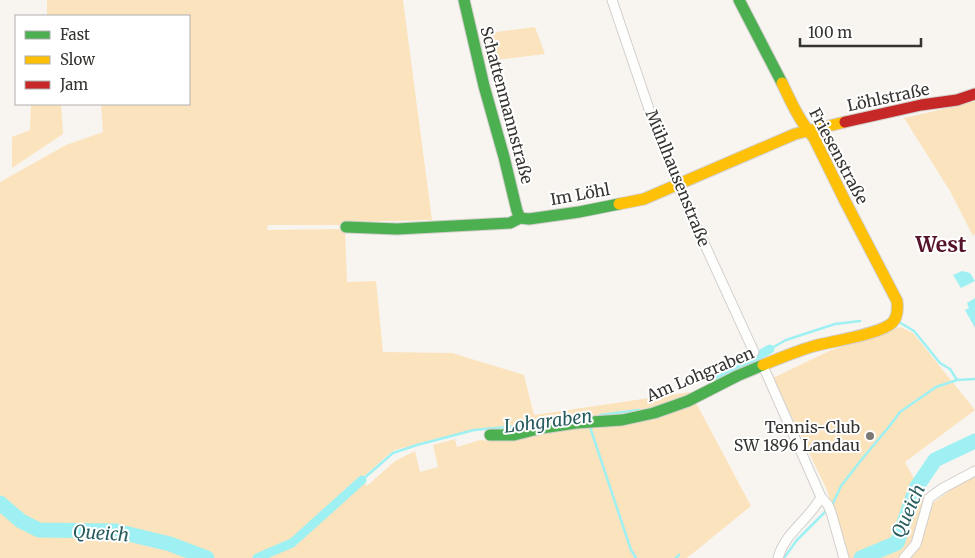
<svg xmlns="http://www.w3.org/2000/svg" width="975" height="558" font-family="Merriweather,serif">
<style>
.green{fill:#fbe3bd}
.water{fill:#9ef0f2}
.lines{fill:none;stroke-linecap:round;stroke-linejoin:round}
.stream{stroke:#9ef0f2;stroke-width:2.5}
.canal{stroke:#9ef0f2;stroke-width:9}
.river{stroke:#9ef0f2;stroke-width:15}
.street-casing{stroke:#d2cfcc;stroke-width:11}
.fast-casing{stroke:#d2cfcc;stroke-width:13}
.slow-casing{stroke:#d2cfcc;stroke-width:13}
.jam-casing{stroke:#d2cfcc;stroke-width:13}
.street{stroke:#fefefd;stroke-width:9}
.fast{stroke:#4caf50;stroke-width:11}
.slow{stroke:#ffc107;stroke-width:11}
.jam{stroke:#c62828;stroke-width:11}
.poi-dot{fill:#7a7874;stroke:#fff;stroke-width:2}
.labels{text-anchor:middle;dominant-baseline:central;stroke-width:4;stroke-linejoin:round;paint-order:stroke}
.street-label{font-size:16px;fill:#363431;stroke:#fff}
.poi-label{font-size:16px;fill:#363431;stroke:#fff;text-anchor:end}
.water-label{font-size:18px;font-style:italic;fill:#285b5d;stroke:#fff}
.district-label{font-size:21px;font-weight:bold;fill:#551228;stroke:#fff}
</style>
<rect width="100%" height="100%" fill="#f8f5f1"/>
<path class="green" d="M 47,0 L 403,0 L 432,220 L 345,222 L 344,225 L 268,225 L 267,230 L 345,229 L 347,282 L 376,281 L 383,352 L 452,353 L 524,375 L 534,415 L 690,392 L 692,395 L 665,405 L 629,411 L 540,423 L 471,430 L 395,450 L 388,455 L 362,478 L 367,486 L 395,461 L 415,451 L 420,472 L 438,467 L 433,445 L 455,439 L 457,447 L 480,440 L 493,441 L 695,401 L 751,506 L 687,558 L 0,558 L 0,182 L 66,145 L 103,132 L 101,104 L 189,104 L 189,16 L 47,16 Z
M 535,27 L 545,54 L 486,61 L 481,34 Z
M 975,101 L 975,234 L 973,236 L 950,191 L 904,118 L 935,111 Z
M 31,104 L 61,104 L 63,134 L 12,168 L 12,137 L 30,130 Z
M 901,327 L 913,333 L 975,410 L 905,462 L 929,506 L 957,485 L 975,476 L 975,558 L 849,558 L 833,511 L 827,490 L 773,378 L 829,351 Z"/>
<path class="water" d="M 962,271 L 970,273 L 975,281 L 961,288 L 953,275 Z
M 975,298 L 975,328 L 965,310 L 969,308 L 967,303 Z"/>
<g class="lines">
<path class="stream" d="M 899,322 L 914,331 L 940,363 L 950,369 L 957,380
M 770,349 L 786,340 L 835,324 L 860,321
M 600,415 L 639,410
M 590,427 L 631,550 L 636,558
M 362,480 L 393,453 L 417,445 L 474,430 L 531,425
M 832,505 L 841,486 L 862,459 L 888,428 L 900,412 L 936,387 L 957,380 L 975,379
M 676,558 L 679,555
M 784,558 L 797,540 L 828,509"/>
<path class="canal" d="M 713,382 L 770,349
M 257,558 L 292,543 L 362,480"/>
<path class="river" d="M 0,503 L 21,521 L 39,530 L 116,531 L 170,544 L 207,558
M 861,558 L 897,543 L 916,488 L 935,460 L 975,441"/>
<g class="street-casing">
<path id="street" d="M 612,0 L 651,115 L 676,177 L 682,195 L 754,352
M 763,366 L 821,497 L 828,505 L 831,512 L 844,558
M 778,558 C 785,532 809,520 821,497
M 904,558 L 916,544 L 929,498 L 943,488 L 975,471"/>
</g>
<g class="fast-casing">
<path id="fast" d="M 464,0 L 484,86 L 504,157 L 517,211 L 520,218
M 739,0 L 782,83
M 346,227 L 397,229 L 510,223 L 520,218 L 529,219 L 579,212 L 619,204
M 490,435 L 514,435 L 542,428 L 576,423 L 622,420 L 654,413 L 688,401 L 737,376 L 763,365"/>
</g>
<g class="slow-casing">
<path id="slow" d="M 619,204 L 644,199 L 795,134 L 845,122
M 763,365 C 780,358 797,351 814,346 C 833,341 880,334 892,323 C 898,317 898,309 897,301 L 845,201 L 814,138 C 800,122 791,102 782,83"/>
</g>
<g class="jam-casing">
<path id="jam" d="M 845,122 L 921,105 L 957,100 L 975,94"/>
</g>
<use href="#street" class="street"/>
<use href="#fast" class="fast"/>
<use href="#slow" class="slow"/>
<use href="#jam" class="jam"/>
</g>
<circle class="poi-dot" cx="870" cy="436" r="5"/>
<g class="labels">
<g class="street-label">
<text transform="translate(888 97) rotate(-12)">Löhlstraße</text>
<text transform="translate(507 105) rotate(75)">Schattenmannstraße</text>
<text transform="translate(839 156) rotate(62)">Friesenstraße</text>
<text transform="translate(678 178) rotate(68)">Mühlhausenstraße</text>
<text transform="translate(580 194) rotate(-10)">Im Löhl</text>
<text transform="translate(700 374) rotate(-23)">Am Lohgraben</text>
</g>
<g class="poi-label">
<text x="860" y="427">Tennis-Club<tspan x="860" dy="18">SW 1896 Landau</tspan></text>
</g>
<g class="water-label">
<text transform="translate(548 421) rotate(-7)">Lohgraben</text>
<text transform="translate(908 511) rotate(-66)">Queich</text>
<text transform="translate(101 533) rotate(4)">Queich</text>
</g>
<g class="district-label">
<text x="941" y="244">West</text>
</g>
</g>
<rect x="15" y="15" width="175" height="90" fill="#ffffff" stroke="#afaead"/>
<rect x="25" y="31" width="25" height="8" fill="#4caf50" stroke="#afaead"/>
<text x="60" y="40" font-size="15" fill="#363431">Fast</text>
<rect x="25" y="56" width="25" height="8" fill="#ffc107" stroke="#afaead"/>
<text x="60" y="65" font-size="15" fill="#363431">Slow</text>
<rect x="25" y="81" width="25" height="8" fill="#c62828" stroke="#afaead"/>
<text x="60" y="90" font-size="15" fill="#363431">Jam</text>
<path d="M800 38v8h121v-8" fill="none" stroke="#363431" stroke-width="2.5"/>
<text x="808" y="38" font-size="15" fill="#363431" stroke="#ffffff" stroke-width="4" paint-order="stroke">100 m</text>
</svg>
